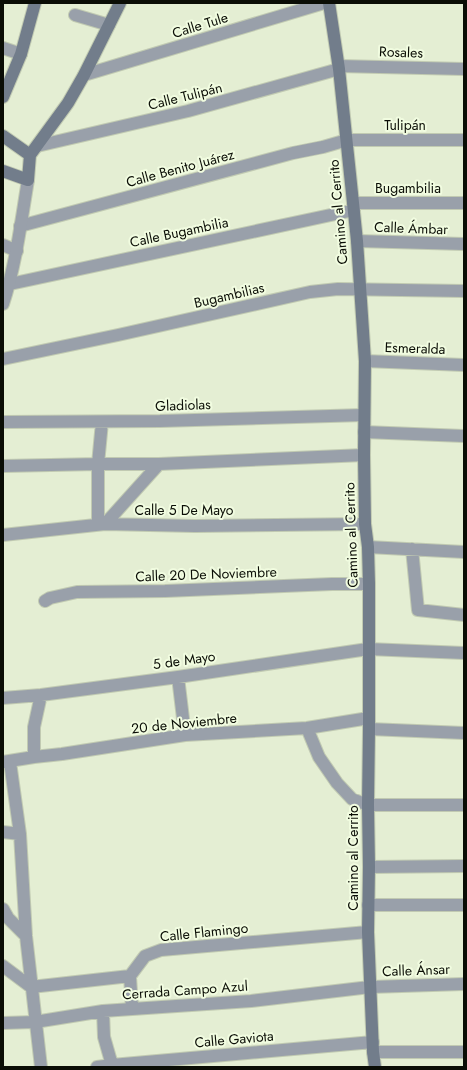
<svg xmlns="http://www.w3.org/2000/svg" width="467" height="1070" font-family="Jost,sans-serif">
<style>
.lines{fill:none;stroke-linecap:round;stroke-linejoin:round}
.minor-casing{stroke:#c1cab2;stroke-width:14}
.tertiary-casing{stroke:#c1cab2;stroke-width:14}
.secondary-casing{stroke:#c1cab2;stroke-width:14}
.minor{stroke:#99a0aa;stroke-width:12}
.tertiary{stroke:#99a0aa;stroke-width:12}
.secondary{stroke:#727d8b;stroke-width:12}
.labels{text-anchor:middle;dominant-baseline:central;stroke-width:4;stroke-linejoin:round;paint-order:stroke}
.street-label{font-size:14px;fill:#0a0d05;stroke:#f1fce0}
</style>
<rect width="100%" height="100%" fill="#e4eed3"/>
<g class="lines">
<g class="minor-casing">
<path id="minor" d="M 75,15 L 109,25
M 3,48 L 21,54
M 338,66 L 464,69
M 84,75 L 324,3
M 37,146 L 188,111 L 339,69
M 353,203 L 464,203
M 20,226 L 293,153 L 323,147 L 347,140 L 464,140
M 357,241 L 464,244
M 3,245 L 17,251
M 10,284 L 354,210
M 3,359 L 118,335 L 310,292 L 338,289 L 464,291
M 365,361 L 464,365
M 3,422 L 160,421 L 364,415
M 364,432 L 464,436
M 3,466 L 98,464 L 159,464 L 364,455
M 105,524 L 159,464
M 98,525 L 98,464 L 102,422
M 3,535 L 105,524 L 195,526 L 365,524
M 368,547 L 464,552
M 412,549 L 418,610 L 464,615
M 45,601 L 50,598 L 77,592 L 165,591 L 332,584 L 369,584
M 178,677 L 185,735
M 3,698 L 41,695 L 178,677 L 368,649 L 464,653
M 307,728 L 319,757 L 337,783 L 352,799 L 368,805 L 464,805
M 369,729 L 464,733
M 34,757 L 34,727 L 41,695
M 3,762 L 34,757 L 62,754 L 185,735 L 307,728 L 369,718
M 10,762 L 20,834 L 26,936 L 41,1067
M 3,832 L 20,834
M 369,867 L 464,866
M 368,905 L 464,905
M 3,909 L 8,918 L 26,936
M 3,966 L 31,987 L 130,976 L 145,956 L 161,950 L 368,932
M 130,976 L 132,1009
M 103,1011 L 104,1037 L 112,1065
M 3,1023 L 35,1022 L 103,1011 L 132,1009 L 251,1001 L 370,987 L 464,984
M 373,1052 L 464,1052
M 97,1067 L 112,1065 L 373,1042"/>
</g>
<g class="tertiary-casing">
<path id="tertiary" d="M 3,304 C 16,264 21,222 28,180"/>
</g>
<g class="secondary-casing">
<path id="secondary" d="M 329,3 L 339,69 L 357,241 L 365,361 L 364,455 L 365,524 L 368,547 L 369,584 L 369,729 L 368,805 L 369,867 L 368,932 L 373,1052 L 375,1067
M 3,97 L 21,54 L 35,3
M 3,136 L 30,155
M 3,171 L 28,180 L 30,155 L 68,103 L 84,75 L 120,3"/>
</g>
<use href="#minor" class="minor"/>
<use href="#tertiary" class="tertiary"/>
<use href="#secondary" class="secondary"/>
</g>
<g class="labels">
<g class="street-label">
<text transform="translate(200 25) rotate(-17)">Calle Tule</text>
<text transform="translate(401 52) rotate(2)">Rosales</text>
<text transform="translate(185 96) rotate(-14)">Calle Tulipán</text>
<text x="405" y="125">Tulipán</text>
<text transform="translate(180 168) rotate(-15)">Calle Benito Juárez</text>
<text x="408" y="188">Bugambilia</text>
<text transform="translate(338 212) rotate(-95)">Camino al Cerrito</text>
<text transform="translate(411 228) rotate(2)">Calle Ámbar</text>
<text transform="translate(179 232) rotate(-12)">Calle Bugambilia</text>
<text transform="translate(229 295) rotate(-13)">Bugambilias</text>
<text transform="translate(415 348) rotate(2)">Esmeralda</text>
<text transform="translate(183 405) rotate(-2)">Gladiolas</text>
<text x="184" y="510">Calle 5 De Mayo</text>
<text transform="translate(351 535) rotate(-92)">Camino al Cerrito</text>
<text transform="translate(206 574) rotate(-2)">Calle 20 De Noviembre</text>
<text transform="translate(184 660) rotate(-8)">5 de Mayo</text>
<text transform="translate(184 723) rotate(-6)">20 de Noviembre</text>
<text transform="translate(353 858) rotate(-90)">Camino al Cerrito</text>
<text transform="translate(204 932) rotate(-6)">Calle Flamingo</text>
<text transform="translate(416 970) rotate(-2)">Calle Ánsar</text>
<text transform="translate(185 990) rotate(-4)">Cerrada Campo Azul</text>
<text transform="translate(234 1039) rotate(-5)">Calle Gaviota</text>
</g>
</g>
<rect width="467" height="1070" fill="none" stroke="#0a0d05" stroke-width="8"/>
</svg>
